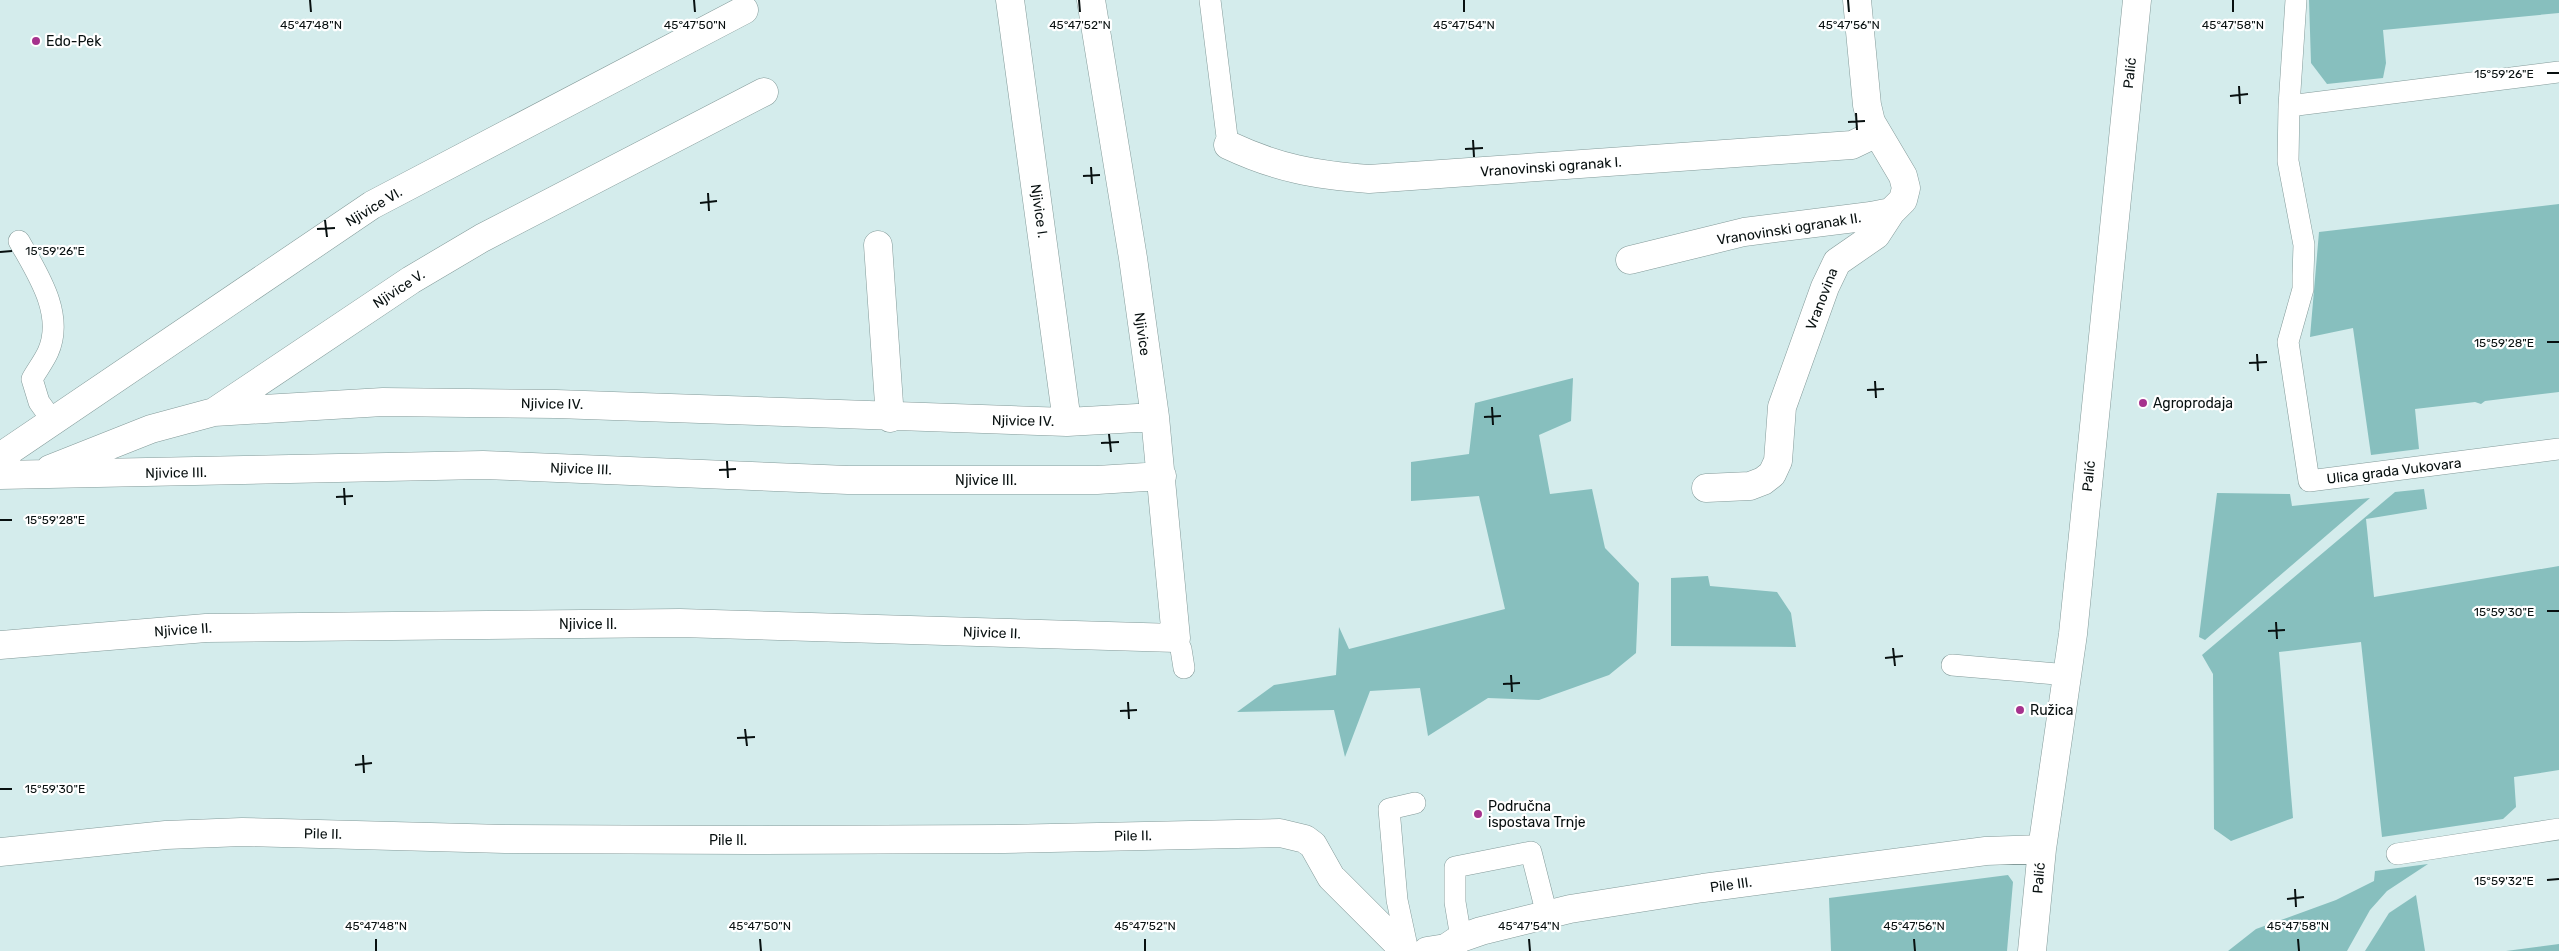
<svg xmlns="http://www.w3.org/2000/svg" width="2559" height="951" font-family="Rubik,sans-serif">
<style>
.green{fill:#87bfbe}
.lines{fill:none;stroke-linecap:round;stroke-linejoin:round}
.service-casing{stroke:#839a99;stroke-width:22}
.minor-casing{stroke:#839a99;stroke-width:29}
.service{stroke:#fff;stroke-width:21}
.minor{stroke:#fff;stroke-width:28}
.ticks{fill:none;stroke:#081010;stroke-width:2}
.poi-dot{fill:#a6328d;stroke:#fff;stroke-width:2}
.labels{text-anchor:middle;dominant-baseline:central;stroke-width:4.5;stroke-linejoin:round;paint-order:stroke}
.poi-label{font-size:14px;fill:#081010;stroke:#fff;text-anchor:start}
.street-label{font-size:14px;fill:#081010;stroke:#fff}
.ticks-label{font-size:12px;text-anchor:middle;fill:#081010;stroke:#fff;stroke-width:4.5;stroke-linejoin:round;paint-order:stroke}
</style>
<rect width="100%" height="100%" fill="#d4ecec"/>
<path class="green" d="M 2309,0 L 2559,0 L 2559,13 L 2383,30 L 2386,63 L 2383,78 L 2327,84 L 2311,63 Z
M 2559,204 L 2559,392 L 2485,401 L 2481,404 L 2475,402 L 2415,409 L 2419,449 L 2371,455 L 2353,328 L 2310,337 L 2319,232 Z
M 1573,378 L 1571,421 L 1539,435 L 1550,494 L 1592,489 L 1605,548 L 1639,583 L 1636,653 L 1609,675 L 1539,700 L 1488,698 L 1428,736 L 1420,688 L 1370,691 L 1345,757 L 1334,710 L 1237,712 L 1274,685 L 1336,675 L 1339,627 L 1349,649 L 1505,609 L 1479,496 L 1411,501 L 1411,462 L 1469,454 L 1475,403 Z
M 2424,489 L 2427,509 L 2366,519 L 2374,597 L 2559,566 L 2559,770 L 2514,777 L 2516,807 L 2503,819 L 2382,837 L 2361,642 L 2279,652 L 2293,818 L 2231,841 L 2214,829 L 2213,674 L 2202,655 L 2395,492 Z
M 2217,493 L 2290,494 L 2292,506 L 2370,498 L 2205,640 L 2199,637 Z
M 1708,576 L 1710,586 L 1777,592 L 1791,613 L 1796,647 L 1671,646 L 1671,578 Z
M 2428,864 L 2387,891 L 2370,910 L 2347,951 L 2228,951 L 2256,929 L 2336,900 L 2374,881 L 2375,871 Z
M 2008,875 L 2013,882 L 2007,951 L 1831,951 L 1829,898 Z
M 2416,895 L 2425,951 L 2365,951 L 2389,913 Z
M 2559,944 L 2559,951 L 2506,951 Z"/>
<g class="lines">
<g class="service-casing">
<path id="service" d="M 1210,0 L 1228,145
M 2296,0 L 2289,106 L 2288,161 L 2304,245 L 2303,275 L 2303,289 L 2288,342 L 2309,481 L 2559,449
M 2289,106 L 2559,72
M 19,241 C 37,273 65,314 48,352 C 44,361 37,370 32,379 L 39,402 L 52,420
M 1176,638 L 1181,649 L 1184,668
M 1952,665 L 2068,675
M 2397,854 L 2559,829
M 1461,938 L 1455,902 L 1455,867 L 1531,852 L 1547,915
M 1408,951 L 1397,900 L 1389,809 L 1415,803"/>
</g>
<g class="minor-casing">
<path id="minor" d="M 1010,0 L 1067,422
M 1228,145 C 1277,168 1315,175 1369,179 L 1852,145 L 1877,133
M 878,245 L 890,418
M 1630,260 L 1744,232 L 1871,216 L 1891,212
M 214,412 L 383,402 L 556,404 L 1067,422 L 1155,417
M 0,457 L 372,205 L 744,10
M 50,469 L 151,429 L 214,412 L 411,280 L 482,238 L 764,92
M 0,475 L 483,465 L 848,480 L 1097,480 L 1162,476
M 1706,488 L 1750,486 L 1763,481 L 1772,474 L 1778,461 L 1782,407 L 1825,287 L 1837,262 L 1876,235 L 1891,212 L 1903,200 L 1906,188 L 1903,176 L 1871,122 L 1867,105 L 1857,0
M 0,645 L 206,628 L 680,623 L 1176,638 L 1155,417 L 1133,258 L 1091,0
M 0,852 L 166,835 L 242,832 L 505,839 L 748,840 L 1004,839 L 1280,833 L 1305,839 L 1313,845 L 1331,877 L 1405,951
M 1427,951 L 1446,948 L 1461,938 L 1481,931 L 1570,909 L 1703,888 L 1986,851 L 2042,849
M 2032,951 L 2042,849 L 2073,634 L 2137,0"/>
</g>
<use href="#service" class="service"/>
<use href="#minor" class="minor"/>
</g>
<path class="ticks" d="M 310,0 L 311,12M 694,0 L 695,12M 1079,0 L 1080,12M 1464,0 L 1464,12M 1848,0 L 1849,12M 2233,0 L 2233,12M 2547,73 L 2559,73M 2239,86 L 2240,104M 2230,96 L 2248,94M 1856,113 L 1857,130M 1848,122 L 1865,121M 1473,140 L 1474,157M 1465,149 L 1483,148M 1091,167 L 1092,184M 1083,176 L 1100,175M 708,193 L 709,211M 700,203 L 717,201M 325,220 L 327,237M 317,229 L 335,228M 0,252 L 12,251M 2547,342 L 2559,342M 2257,354 L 2258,371M 2249,363 L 2267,362M 1875,381 L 1876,398M 1867,390 L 1884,389M 1492,407 L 1493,425M 1484,417 L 1501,416M 1109,434 L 1111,452M 1101,443 L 1119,442M 727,461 L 728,478M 719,470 L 736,469M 344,488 L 345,505M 336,497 L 353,496M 0,520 L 12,520M 2547,611 L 2559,611M 2276,622 L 2277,639M 2268,631 L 2285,630M 1893,648 L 1895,666M 1885,658 L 1903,656M 1511,675 L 1512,692M 1503,684 L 1520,683M 1128,702 L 1129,719M 1120,711 L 1137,710M 745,729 L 747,746M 737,738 L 755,737M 363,755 L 364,773M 355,765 L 372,763M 0,789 L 12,789M 2547,880 L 2559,879M 2295,889 L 2296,907M 2287,899 L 2304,897M 376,939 L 376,951M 760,939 L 761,951M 1145,939 L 1145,951M 1529,939 L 1530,951M 1914,939 L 1915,951M 2298,939 L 2299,951"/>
<g class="poi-dot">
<circle cx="36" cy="41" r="5"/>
<circle cx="2143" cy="403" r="5"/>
<circle cx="2020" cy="710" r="5"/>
<circle cx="1478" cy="814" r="5"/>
</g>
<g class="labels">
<g class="poi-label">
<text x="46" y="41">Edo-Pek</text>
<text x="2153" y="403">Agroprodaja</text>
<text x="2030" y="710">Ružica</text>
<text x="1488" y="806">Područna<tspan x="1488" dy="16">ispostava Trnje</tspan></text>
</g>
<g class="street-label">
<text transform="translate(2130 73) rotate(-84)">Palić</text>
<text transform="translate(1551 167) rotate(-4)">Vranovinski ogranak I.</text>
<text transform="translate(374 207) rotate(-31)">Njivice VI.</text>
<text transform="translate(1039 211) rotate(82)">Njivice I.</text>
<text transform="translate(1789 229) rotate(-9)">Vranovinski ogranak II.</text>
<text transform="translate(399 289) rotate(-33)">Njivice V.</text>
<text transform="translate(1822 299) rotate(-69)">Vranovina</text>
<text transform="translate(1142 334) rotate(82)">Njivice</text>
<text transform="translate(552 404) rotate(1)">Njivice IV.</text>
<text transform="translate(1023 421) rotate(1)">Njivice IV.</text>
<text transform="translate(581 469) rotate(2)">Njivice III.</text>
<text transform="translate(2394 471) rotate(-7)">Ulica grada Vukovara</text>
<text transform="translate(176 473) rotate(-1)">Njivice III.</text>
<text transform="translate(2089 476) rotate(-84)">Palić</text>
<text x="986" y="480">Njivice III.</text>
<text x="588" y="624">Njivice II.</text>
<text transform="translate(183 630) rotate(-4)">Njivice II.</text>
<text transform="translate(992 633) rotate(2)">Njivice II.</text>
<text transform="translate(323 834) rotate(1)">Pile II.</text>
<text transform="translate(1133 836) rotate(-1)">Pile II.</text>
<text x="728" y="840">Pile II.</text>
<text transform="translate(2039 878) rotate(-85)">Palić</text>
<text transform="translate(1731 885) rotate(-8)">Pile III.</text>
</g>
</g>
<g class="ticks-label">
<text x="311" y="29">45°47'48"N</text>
<text x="695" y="29">45°47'50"N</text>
<text x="1080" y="29">45°47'52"N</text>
<text x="1464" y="29">45°47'54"N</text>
<text x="1849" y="29">45°47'56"N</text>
<text x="2233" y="29">45°47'58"N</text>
<text x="2504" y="78">15°59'26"E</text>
<text x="55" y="255">15°59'26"E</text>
<text x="2504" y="347">15°59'28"E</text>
<text x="55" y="524">15°59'28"E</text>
<text x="2504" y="616">15°59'30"E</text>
<text x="55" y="793">15°59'30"E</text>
<text x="2504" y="885">15°59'32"E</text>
<text x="376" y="930">45°47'48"N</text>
<text x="760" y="930">45°47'50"N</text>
<text x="1145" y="930">45°47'52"N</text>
<text x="1529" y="930">45°47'54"N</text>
<text x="1914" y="930">45°47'56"N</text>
<text x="2298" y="930">45°47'58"N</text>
</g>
</svg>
